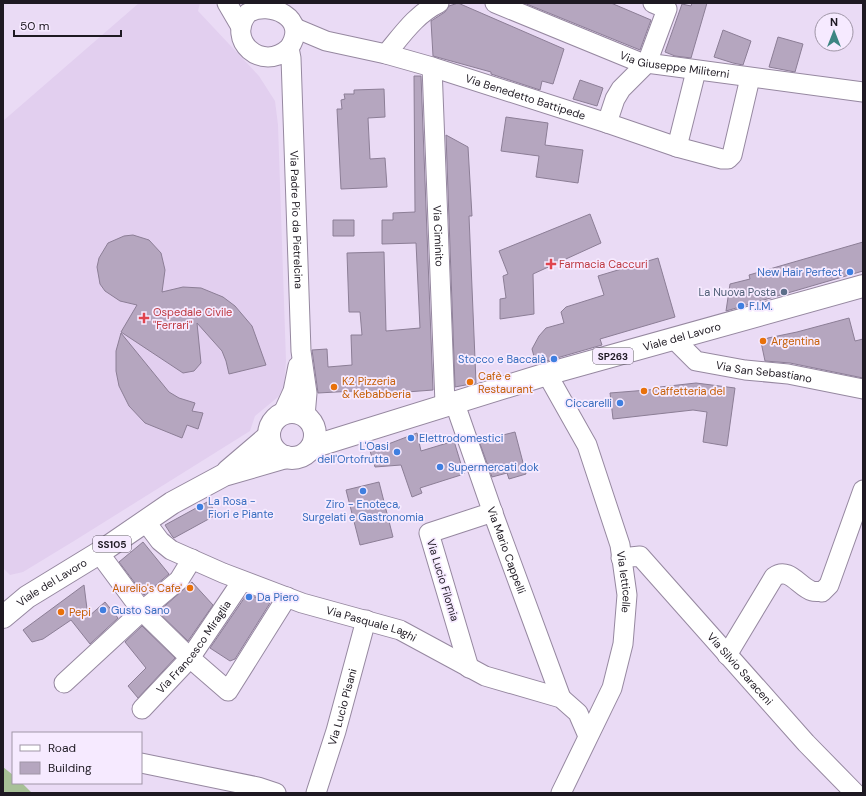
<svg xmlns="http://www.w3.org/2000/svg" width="866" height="796" font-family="'DM Sans',sans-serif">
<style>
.built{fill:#e2cfef}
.green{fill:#a7c097}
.building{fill:#b5a6bf;stroke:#8c7e96}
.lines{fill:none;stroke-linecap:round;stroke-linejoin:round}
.minor-casing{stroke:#9688a0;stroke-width:21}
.major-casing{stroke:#9688a0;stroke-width:24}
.minor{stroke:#fff;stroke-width:19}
.major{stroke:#fff;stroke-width:22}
.health-dot{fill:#e0444e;stroke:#f6eaff;stroke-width:1.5}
.shop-dot{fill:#3f7fe0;stroke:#f6eaff;stroke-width:1.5}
.service-dot{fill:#5c6f8a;stroke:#f6eaff;stroke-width:1.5}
.food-dot{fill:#e8710a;stroke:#f6eaff;stroke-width:1.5}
.labels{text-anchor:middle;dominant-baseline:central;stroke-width:3.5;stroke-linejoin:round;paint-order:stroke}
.shield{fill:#f6eaff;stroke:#5f5864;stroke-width:1}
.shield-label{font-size:10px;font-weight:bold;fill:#1e1922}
.street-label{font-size:11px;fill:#1e1922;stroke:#f6eaff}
.health-label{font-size:11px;fill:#be3a42;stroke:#f6eaff;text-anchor:start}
.shop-label{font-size:11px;fill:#366cbe;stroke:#f6eaff;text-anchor:start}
.service-label{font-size:11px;fill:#4e5e75;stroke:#f6eaff;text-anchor:end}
.food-label{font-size:11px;fill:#c56008;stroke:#f6eaff;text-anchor:start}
</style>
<rect width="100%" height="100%" fill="#eadbf5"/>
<path class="built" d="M 139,3 L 200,3 L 198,11 L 259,76 L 275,101 L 278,125 L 286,361 L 284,387 L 278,397 L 255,416 L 250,431 L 74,541 L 23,572 L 10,575 L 3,568 L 3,121 Z"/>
<path class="green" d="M 3,767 L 13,775 L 13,783 L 22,783 L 32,793 L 3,793 Z"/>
<path class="building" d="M 458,3 L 564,49 L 553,84 L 542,81 L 540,90 L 491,74 L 491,72 L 433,56 L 431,21 L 445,12 L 449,6 Z
M 524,3 L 611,3 L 651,20 L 640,50 Z
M 692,3 L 707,3 L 691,58 L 675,56 L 665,52 L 682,4 L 691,6 Z
M 723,30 L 751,41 L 743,65 L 733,63 L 714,57 Z
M 778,37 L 803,44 L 795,72 L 769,67 Z
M 414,76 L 421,76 L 433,390 L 354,396 L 354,391 L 318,393 L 312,350 L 327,349 L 328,367 L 352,365 L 351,335 L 362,335 L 360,312 L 349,312 L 347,253 L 384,252 L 386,331 L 420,328 L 416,243 L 382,244 L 382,220 L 393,220 L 393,213 L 415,212 Z
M 580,80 L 603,88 L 597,106 L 573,99 Z
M 384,89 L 385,117 L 368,118 L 370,159 L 385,158 L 387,187 L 341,189 L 337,109 L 342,109 L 341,100 L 345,99 L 344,94 L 354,94 L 354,90 Z
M 506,117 L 548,123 L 545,145 L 583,150 L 578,183 L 536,177 L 539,156 L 501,151 Z
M 446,135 L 468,147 L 472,216 L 469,216 L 476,383 L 455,387 Z
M 590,214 L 601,243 L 533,274 L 534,314 L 500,319 L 500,299 L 506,298 L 503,276 L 508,274 L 499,251 Z
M 333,220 L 354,220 L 354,236 L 333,236 Z
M 133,235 L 149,240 L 161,253 L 165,270 L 162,292 L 183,287 L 201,288 L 223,297 L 235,306 L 252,326 L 266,365 L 229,374 L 226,361 L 222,351 L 197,323 L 201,363 L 194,371 L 183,373 L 121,332 L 137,305 L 120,301 L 105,291 L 100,284 L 97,267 L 99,258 L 108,243 L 124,236 Z
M 863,242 L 863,271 L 726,311 L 730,284 L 750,279 L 749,275 Z
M 658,258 L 675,317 L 600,339 L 602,345 L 536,364 L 532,349 L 539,336 L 546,328 L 564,323 L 561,312 L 566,307 L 604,295 L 598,276 Z
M 849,318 L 855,341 L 863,339 L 863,378 L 790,363 L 765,361 L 761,342 L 768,338 L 797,332 Z
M 121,333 L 169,392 L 179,398 L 195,403 L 192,411 L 203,413 L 198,429 L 187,425 L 182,438 L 145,423 L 129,406 L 119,386 L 116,371 L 116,351 Z
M 696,383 L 735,388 L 727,446 L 703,442 L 707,412 L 693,410 L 613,419 L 610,393 L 660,389 L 660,387 Z
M 515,432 L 526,474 L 509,479 L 507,473 L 492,477 L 479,441 Z
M 417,433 L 421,451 L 454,441 L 464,474 L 420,488 L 422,493 L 412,497 L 401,465 L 375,467 L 370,451 Z
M 379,482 L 393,537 L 360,545 L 346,490 Z
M 209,501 L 216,515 L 174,538 L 172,536 L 165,525 Z
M 143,542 L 169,574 L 144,595 L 119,562 Z
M 192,582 L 213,605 L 188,641 L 158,612 Z
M 84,585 L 88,617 L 105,602 L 118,618 L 90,644 L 71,620 L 43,639 L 32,642 L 23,630 Z
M 247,594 L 270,603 L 235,659 L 230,661 L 210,648 Z
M 142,626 L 175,658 L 138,698 L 128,686 L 146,668 L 125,642 Z"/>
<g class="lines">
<g class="minor-casing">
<g id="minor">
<path d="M 227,3 L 241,27"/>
<path id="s1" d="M 495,3 L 639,62 L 863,92"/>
<path id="s2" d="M 295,28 L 326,41 L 386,54 L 432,67 L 607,123 L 677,147 L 722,159 L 728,159 L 732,155 L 750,78"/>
<path id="s3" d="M 289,48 C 262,73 225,40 248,13 C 269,0 310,18 289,48 L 291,58 L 301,351 L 307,393 L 305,416"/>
<path d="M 386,54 C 402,35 416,14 439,3"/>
<path id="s4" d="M 432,67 L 445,404"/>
<path d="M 607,123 L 615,99 L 621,89 L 647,63 L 667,9 L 653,3"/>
<path d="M 677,147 L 696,71"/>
<path id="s5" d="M 674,339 L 696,361 L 745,370 L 788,374 L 863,389"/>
<path id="s6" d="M 547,374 L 587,445 L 620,545 L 627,595 L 623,644 L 612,688 L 561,793"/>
<path id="s7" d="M 454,401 L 494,516 L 561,698"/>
<path d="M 283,413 L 293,391 L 298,366"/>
<path id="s8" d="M 145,521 L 160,541 L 171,550 L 223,573 L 302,603 L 400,630 L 485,676 L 561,698 L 578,713 L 588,736"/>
<path d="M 99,553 L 142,611 L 190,658 L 228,691 L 287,597"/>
<path id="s9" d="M 621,558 L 640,556 L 806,743 L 855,793"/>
<path d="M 727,655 L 774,577 C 789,566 799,587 812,591 C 815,592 819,591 822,592 L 829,585 L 863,490"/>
<path d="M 469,668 L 429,533 L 493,512"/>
<path d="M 64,683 L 142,611 L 179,580 L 192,559"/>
<path id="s10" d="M 142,709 L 190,658 L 242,581"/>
<path d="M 141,763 L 258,787 L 276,793"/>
<path id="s11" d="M 316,793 L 336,731 L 366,620"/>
</g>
</g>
<g class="major-casing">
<g id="major">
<circle cx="292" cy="435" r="23"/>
<path id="s12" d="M 312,447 L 547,374 L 863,286"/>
<path d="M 228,471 L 269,436"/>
<path id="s13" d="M 3,617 L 27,597 L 99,553 L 172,503 L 224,475 L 286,457"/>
</g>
</g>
<use href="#minor" class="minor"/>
<use href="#major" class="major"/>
</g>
<g class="health-dot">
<path d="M549 258h4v4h4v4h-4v4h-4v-4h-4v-4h4z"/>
<path d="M142 312h4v4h4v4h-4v4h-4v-4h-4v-4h4z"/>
</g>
<g class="shop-dot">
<circle cx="850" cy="272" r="4"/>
<circle cx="741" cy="306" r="4"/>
<circle cx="554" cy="359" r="4"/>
<circle cx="620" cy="403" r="4"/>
<circle cx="411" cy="438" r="4"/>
<circle cx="397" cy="452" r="4"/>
<circle cx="440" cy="467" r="4"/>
<circle cx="363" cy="491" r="4"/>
<circle cx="200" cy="507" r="4"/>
<circle cx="249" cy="597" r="4"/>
<circle cx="103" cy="610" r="4"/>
</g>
<circle class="service-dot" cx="784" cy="292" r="4"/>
<g class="food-dot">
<circle cx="763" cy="341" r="4"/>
<circle cx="470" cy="382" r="4"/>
<circle cx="334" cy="387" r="4"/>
<circle cx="644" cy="391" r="4"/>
<circle cx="190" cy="588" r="4"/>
<circle cx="61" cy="612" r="4"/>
</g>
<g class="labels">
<g class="shield">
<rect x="593" y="348" width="40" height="16" rx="3"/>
<rect x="93" y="536" width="38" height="16" rx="3"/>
</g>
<g class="shield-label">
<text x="613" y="356">SP263</text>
<text x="112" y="544">SS105</text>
</g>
<g class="street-label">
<text stroke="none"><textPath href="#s1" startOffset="191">Via Giuseppe Militerni</textPath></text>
<text stroke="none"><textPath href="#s2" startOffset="241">Via Benedetto Battipede</textPath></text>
<text stroke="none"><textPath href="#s3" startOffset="333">Via Padre Pio da Pietrelcina</textPath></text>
<text stroke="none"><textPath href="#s4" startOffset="169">Via Ciminito</textPath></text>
<text stroke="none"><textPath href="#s12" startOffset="386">Viale del Lavoro</textPath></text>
<text stroke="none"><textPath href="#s5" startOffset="100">Via San Sebastiano</textPath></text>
<text stroke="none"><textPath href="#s7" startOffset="158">Via Mario Cappelli</textPath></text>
<text transform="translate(443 580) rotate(73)">Via Lucio Filomia</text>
<text stroke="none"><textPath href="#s6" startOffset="224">Via Ietticelle</textPath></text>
<text stroke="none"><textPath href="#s13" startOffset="60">Viale del Lavoro</textPath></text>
<text stroke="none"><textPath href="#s8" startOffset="253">Via Pasquale Laghi</textPath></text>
<text stroke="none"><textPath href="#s10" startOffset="81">Via Francesco Miraglia</textPath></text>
<text stroke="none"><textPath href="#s9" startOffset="170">Via Silvio Saraceni</textPath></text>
<text stroke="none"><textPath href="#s11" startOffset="90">Via Lucio Pisani</textPath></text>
</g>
<g class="health-label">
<text x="559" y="264">Farmacia Caccuri</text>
<text x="153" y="312">Ospedale Civile<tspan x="153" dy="13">"Ferrari"</tspan></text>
</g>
<g class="shop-label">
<text x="842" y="272" text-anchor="end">New Hair Perfect</text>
<text x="749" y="306">F.I.M.</text>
<text x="546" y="359" text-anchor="end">Stocco e Baccalà</text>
<text x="612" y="403" text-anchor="end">Ciccarelli</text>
<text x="419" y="438">Elettrodomestici</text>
<text x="389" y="446" text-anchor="end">L'Oasi<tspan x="389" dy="13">dell'Ortofrutta</tspan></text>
<text x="448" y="467">Supermercati dok</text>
<text x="208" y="501">La Rosa -<tspan x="208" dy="13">Fiori e Piante</tspan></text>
<text x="363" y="504" text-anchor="middle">Ziro - Enoteca,<tspan x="363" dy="13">Surgelati e Gastronomia</tspan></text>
<text x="257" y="597">Da Piero</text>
<text x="111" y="610">Gusto Sano</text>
</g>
<g class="service-label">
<text x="776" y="292">La Nuova Posta</text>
</g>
<g class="food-label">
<text x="771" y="341">Argentina</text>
<text x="478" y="376">Cafè e<tspan x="478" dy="13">Restaurant</tspan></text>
<text x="342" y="381">K2 Pizzeria<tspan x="342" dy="13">&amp; Kebabberia</tspan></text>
<text x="652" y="391">Caffetteria del</text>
<text x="182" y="588" text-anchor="end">Aurelio's Cafe'</text>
<text x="69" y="612">Pepi</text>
</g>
</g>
<rect width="866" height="796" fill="none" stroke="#1e1922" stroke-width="8"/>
<rect x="12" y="732" width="130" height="52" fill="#f6eaff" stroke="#a096a7"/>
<rect x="20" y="745" width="20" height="6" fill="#ffffff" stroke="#a096a7"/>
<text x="48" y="752" font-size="12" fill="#1e1922">Road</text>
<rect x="20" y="762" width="20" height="12" fill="#b5a6bf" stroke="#a096a7"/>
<text x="48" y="772" font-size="12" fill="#1e1922">Building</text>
<g transform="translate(834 32)"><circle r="19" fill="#f6eaff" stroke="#a096a7"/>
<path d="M0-3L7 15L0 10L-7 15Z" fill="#3d8583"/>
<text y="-6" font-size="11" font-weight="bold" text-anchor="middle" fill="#1e1922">N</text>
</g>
<path d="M14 30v6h107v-6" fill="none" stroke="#1e1922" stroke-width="2"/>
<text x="20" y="30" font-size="12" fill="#1e1922" stroke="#f6eaff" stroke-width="3" paint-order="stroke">50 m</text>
</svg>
